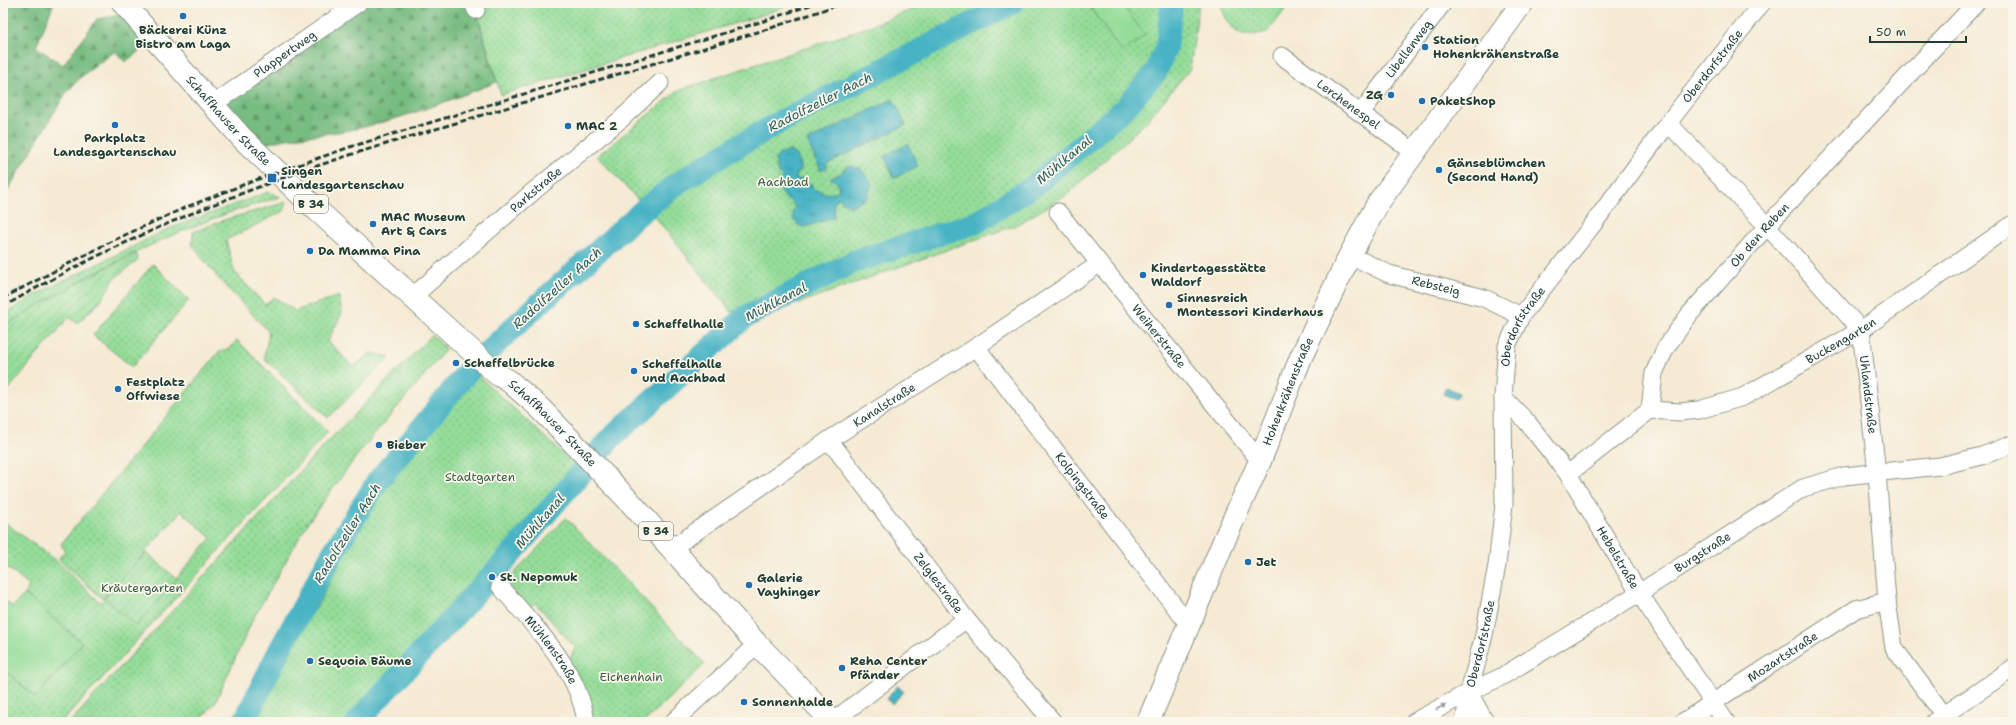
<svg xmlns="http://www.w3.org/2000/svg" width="2016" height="725" font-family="'Shantell Sans',sans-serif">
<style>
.grass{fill:url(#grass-dots);stroke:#5a8d66}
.forest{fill:url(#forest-firs);stroke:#4b7c5a}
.garden{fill:url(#garden-furrows);stroke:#5a8d66}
.pitch{fill:#94dd99;stroke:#5a8d66}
.water{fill:url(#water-ripples);stroke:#33787c}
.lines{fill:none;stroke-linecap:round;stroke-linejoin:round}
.river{stroke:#47b3c4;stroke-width:23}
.minor-casing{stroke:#8a9484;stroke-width:19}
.major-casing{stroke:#8a9484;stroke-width:24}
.minor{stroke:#fff;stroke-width:17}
.major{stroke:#fff;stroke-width:22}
.rail{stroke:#1f3d34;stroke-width:3;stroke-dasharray:6 3;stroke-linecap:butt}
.oneway{fill:#8f9e9a}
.poi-dot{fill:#1f6fb2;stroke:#fbf7ec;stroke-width:1.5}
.labels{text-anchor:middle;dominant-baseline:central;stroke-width:3.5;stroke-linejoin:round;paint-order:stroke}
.shield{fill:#fbf7ec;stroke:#61756b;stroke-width:1}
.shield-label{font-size:11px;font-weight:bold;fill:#1f3d34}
.poi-label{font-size:12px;font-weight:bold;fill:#1f3d34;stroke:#fbf7ec;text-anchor:start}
.street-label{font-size:12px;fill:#1f3d34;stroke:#fbf7ec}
.park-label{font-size:12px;fill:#365d48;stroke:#fbf7ec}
.water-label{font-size:13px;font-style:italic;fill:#2b605f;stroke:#fbf7ec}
</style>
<defs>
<pattern id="grass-dots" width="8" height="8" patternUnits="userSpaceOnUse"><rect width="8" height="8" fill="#94dd99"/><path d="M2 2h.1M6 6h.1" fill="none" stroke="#78b47e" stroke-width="1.8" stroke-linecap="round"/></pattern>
<pattern id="forest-firs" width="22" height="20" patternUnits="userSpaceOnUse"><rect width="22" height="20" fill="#77bc81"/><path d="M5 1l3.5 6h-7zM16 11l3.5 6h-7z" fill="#619a6a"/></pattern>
<pattern id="garden-furrows" width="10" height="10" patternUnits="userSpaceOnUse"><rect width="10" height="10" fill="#94dd99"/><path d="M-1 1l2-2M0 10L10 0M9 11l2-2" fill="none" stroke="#78b47e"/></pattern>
<pattern id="water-ripples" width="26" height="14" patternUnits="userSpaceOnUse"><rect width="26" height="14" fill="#47b3c4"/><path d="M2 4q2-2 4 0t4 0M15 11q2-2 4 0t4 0" fill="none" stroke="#3b93a0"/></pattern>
</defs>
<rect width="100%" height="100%" fill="#fbf7ec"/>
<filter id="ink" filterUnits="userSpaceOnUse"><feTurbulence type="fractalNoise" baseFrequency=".025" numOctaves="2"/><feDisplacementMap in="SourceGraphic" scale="8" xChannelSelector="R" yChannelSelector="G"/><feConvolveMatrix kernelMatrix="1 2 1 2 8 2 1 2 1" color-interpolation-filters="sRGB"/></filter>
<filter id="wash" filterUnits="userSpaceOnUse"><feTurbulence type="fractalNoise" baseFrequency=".012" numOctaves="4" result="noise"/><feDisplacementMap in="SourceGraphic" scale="16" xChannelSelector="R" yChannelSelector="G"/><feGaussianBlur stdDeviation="0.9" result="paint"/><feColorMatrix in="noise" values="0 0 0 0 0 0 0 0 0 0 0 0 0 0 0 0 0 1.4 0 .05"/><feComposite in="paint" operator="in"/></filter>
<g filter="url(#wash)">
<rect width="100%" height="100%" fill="#f5ead4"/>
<path class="grass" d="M 498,3 L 795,3 L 762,15 L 501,95 L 476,10 Z
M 929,3 L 1199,3 L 1190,69 L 1145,123 L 1067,195 L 1016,225 L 741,324 L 665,229 L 597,156 L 679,90 L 851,33 Z
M 1221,3 L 1290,3 L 1268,32 C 1261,33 1252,36 1245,35 C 1233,35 1222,13 1221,3 Z
M 268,192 L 280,197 C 183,223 87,274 3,327 L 3,315 L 33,296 L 168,229 Z
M 287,202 L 284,211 L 226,240 L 234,271 L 265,305 L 274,297 L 295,311 L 339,296 L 342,313 L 328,341 L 353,367 L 371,353 L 390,357 L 328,418 L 264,358 L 269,332 L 219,279 L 192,245 L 193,232 L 227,219 Z
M 153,264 L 189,300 L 132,367 L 93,335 Z
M 432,335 L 446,349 L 359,453 L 307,524 L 253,619 L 215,703 L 198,722 L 70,722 L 330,439 Z
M 237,340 L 328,432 L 62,722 L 3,722 L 3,669 L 36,697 L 82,643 L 25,594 L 29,586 L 3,564 L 3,521 L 56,561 L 101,603 L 105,598 L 136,625 L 211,538 L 181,511 L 108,595 L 102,598 L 58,559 L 65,551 L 61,544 L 218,353 L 231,347 Z
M 473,371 L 584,473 L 355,722 L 249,722 L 290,648 L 319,603 L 381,484 Z
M 566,518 L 705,664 L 644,722 L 591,722 L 568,664 L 575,647 L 535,603 L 526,610 L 503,585 Z"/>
<path class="forest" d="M 3,3 L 54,3 L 36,47 L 63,65 L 97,19 L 121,15 L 146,46 L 125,62 L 115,51 L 81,77 L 66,93 L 3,198 Z
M 358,3 L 473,3 L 497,82 C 453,99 410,116 364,127 C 331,135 297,135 264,144 L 222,98 Z"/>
<path class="garden" d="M 136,253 L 138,260 L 115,278 L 99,303 L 77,323 L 69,317 L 3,396 L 3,327 C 46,300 90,275 136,253 Z
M 146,552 L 177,579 L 136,626 L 105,598 Z"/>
<path class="pitch" d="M 1098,3 L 1121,3 L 1145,35 L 1122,52 L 1091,9 Z
M 25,594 L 82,643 L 36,697 L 3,669 L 3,599 L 13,607 Z"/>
<path class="water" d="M 893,99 L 906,125 L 828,163 L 826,168 L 821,171 L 807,141 Z
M 908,144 L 918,166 L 894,178 L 884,156 Z
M 789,151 L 797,155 L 801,170 L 796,175 L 798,180 L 803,178 L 807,185 L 811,183 L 813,189 C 824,192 829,197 839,190 L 837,182 L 830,178 L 840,174 L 849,166 L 861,169 L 872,184 L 867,198 L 850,207 L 847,203 L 843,203 L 839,197 L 834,203 L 834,217 L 805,227 L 799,226 L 793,220 L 793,211 L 795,207 L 789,199 L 787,200 L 780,190 L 782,188 L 779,180 L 783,177 L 778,174 L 775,160 L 780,154 Z
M 1446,387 L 1459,393 L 1456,399 L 1443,394 Z
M 898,686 L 904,692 L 892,704 L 886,699 Z"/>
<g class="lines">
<path class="river" d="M 244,722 L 279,651 L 331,556 L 377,482 L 469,370 L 519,322 L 639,214 L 672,187 L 706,165 L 776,124 L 1012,3
M 357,722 L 506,560 L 611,438 L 745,317 L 853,262 L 977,222 L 1035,185 L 1124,109 L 1156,72 L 1167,45 L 1172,3"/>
</g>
</g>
<g filter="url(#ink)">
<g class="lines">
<g class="minor-casing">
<g id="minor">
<path d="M 473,3 L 476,10"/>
<path id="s1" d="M 1282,56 L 1414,152"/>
<path id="s2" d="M 212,105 L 358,3"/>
<path id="s3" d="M 1361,113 L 1443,3"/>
<path id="s4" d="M 1668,123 L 1767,226 L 1861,330 L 1877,473 L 1887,601 L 1894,648 L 1949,722"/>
<path id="s5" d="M 1058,212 L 1260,461"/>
<path id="s6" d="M 1349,257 L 1362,261 L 1389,274 L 1484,298 L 1521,316"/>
<path id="s7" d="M 412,297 L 535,190 L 620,120 L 660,83"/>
<path id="s8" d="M 976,347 L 1189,625"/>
<path id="s9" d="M 1503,397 L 1527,422 L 1568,474 L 1639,593 L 1726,722"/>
<path id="s10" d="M 1650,410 L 1680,412 L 1699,410 L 1743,397 L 1861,330 L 2013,224"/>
<path id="s11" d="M 829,440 L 966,619 L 1053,722"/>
<path id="s12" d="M 1568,474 L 1650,410 L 1654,373 L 1666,347 L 1689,315 L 1767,226 L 1976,3"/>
<path id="s13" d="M 672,548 L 829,440 L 976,347 L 1099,264"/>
<path id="s14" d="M 500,586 C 534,627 578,667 586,722"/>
<path d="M 1469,692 L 1485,722"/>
<path d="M 673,722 L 757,644"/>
<path d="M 832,722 L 966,619"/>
<path id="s15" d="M 1414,722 L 1469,692 L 1501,677 L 1639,593 L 1803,488 L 1844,476 L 1940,466 L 1982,456 L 2013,444"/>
<path id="s16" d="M 1464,722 L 1469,692 L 1484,635 L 1497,565 L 1504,504 L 1503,397 L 1507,346 L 1521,316 L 1591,227 L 1668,123 L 1762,3"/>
<path id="s17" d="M 1683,722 L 1856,609 L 1887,601"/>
<path d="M 1934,722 L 2013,668"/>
</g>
</g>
<g class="major-casing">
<g id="major">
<path id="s18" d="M 123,3 L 242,138 L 317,210 L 497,374 L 509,381 L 540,408 L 630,502 L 757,644 L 833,722"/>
<path id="s19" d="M 1148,722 L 1226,536 L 1260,461 L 1301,357 L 1349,257 L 1378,203 L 1522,3"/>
</g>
</g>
<use href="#minor" class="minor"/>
<use href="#major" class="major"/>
<path class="rail" d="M 3,298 L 112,241 L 184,208 L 253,181 L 350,147 L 767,20 L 816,3
M 3,307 C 113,242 231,194 353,154 L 771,28 L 843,3"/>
</g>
<defs><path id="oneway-solid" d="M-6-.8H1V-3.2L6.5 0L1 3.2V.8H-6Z"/></defs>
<use class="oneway" href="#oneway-solid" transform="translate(1441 707) rotate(-28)"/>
</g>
<g class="poi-dot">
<circle cx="183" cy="16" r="4"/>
<circle cx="1425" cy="47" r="4"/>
<circle cx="1391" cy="95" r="4"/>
<circle cx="1422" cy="101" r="4"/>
<circle cx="115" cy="125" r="4"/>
<circle cx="568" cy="126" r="4"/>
<circle cx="1439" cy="170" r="4"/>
<rect x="267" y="173" width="10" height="10" rx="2"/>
<circle cx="373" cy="224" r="4"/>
<circle cx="310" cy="251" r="4"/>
<circle cx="1143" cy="275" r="4"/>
<circle cx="1169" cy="305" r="4"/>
<circle cx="636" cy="324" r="4"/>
<circle cx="456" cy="363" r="4"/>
<circle cx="634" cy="371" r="4"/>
<circle cx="118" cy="389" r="4"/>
<circle cx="379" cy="445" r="4"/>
<circle cx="1248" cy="562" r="4"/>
<circle cx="492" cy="577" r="4"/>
<circle cx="749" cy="585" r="4"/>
<circle cx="310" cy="661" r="4"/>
<circle cx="842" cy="668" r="4"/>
<circle cx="744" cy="702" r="4"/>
</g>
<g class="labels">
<g class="shield">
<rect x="294" y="195" width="34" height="18" rx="3"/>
<rect x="639" y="522" width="34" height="18" rx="3"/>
</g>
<g class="shield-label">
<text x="311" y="204">B 34</text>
<text x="656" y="531">B 34</text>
</g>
<g class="poi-label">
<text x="183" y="30" text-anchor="middle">Bäckerei Künz<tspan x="183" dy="14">Bistro am Laga</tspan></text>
<text x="1433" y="40">Station<tspan x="1433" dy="14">Hohenkrähenstraße</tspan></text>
<text x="1383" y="95" text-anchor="end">ZG</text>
<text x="1430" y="101">PaketShop</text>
<text x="576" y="126">MAC 2</text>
<text x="115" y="138" text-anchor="middle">Parkplatz<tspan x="115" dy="14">Landesgartenschau</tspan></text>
<text x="1447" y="163">Gänseblümchen<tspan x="1447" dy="14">(Second Hand)</tspan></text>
<text x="281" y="171">Singen<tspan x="281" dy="14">Landesgartenschau</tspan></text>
<text x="381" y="217">MAC Museum<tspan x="381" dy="14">Art &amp; Cars</tspan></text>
<text x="318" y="251">Da Mamma Pina</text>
<text x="1151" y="268">Kindertagesstätte<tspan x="1151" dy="14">Waldorf</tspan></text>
<text x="1177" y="298">Sinnesreich<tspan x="1177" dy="14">Montessori Kinderhaus</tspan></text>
<text x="644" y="324">Scheffelhalle</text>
<text x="464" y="363">Scheffelbrücke</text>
<text x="642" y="364">Scheffelhalle<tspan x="642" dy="14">und Aachbad</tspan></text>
<text x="126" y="382">Festplatz<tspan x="126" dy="14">Offwiese</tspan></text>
<text x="387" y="445">Bieber</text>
<text x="1256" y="562">Jet</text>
<text x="500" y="577">St. Nepomuk</text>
<text x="757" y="578">Galerie<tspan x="757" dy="14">Vayhinger</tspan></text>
<text x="318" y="661">Sequoia Bäume</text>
<text x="850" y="661">Reha Center<tspan x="850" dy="14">Pfänder</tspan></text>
<text x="752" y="702">Sonnenhalde</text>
</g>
<g class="street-label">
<text stroke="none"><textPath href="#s3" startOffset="80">Libellenweg</textPath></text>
<text stroke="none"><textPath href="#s2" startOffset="89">Plappertweg</textPath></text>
<text stroke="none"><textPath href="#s16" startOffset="728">Oberdorfstraße</textPath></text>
<text stroke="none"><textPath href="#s1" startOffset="82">Lerchenespel</textPath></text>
<text stroke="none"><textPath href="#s18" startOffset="158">Schaffhauser Straße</textPath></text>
<text stroke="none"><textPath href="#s7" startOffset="164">Parkstraße</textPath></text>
<text stroke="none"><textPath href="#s12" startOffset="316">Ob den Reben</textPath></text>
<text stroke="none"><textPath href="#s6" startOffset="92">Rebsteig</textPath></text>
<text stroke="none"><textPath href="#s16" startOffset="404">Oberdorfstraße</textPath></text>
<text stroke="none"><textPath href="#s5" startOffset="160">Weiherstraße</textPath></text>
<text stroke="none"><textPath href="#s10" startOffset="208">Buckengarten</textPath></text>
<text stroke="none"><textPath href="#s19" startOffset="359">Hohenkrähenstraße</textPath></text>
<text stroke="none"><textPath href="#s4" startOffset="348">Uhlandstraße</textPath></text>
<text stroke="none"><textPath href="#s13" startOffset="256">Kanalstraße</textPath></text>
<text stroke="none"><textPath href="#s18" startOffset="602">Schaffhauser Straße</textPath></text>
<text stroke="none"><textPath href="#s8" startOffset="175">Kolpingstraße</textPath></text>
<text stroke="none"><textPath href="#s15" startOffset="335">Burgstraße</textPath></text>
<text stroke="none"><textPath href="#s9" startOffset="198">Hebelstraße</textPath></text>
<text stroke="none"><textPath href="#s11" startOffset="180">Zelglestraße</textPath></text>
<text stroke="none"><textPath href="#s16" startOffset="80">Oberdorfstraße</textPath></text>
<text stroke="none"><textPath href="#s14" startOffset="82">Mühlenstraße</textPath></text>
<text stroke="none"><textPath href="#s17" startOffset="119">Mozartstraße</textPath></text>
</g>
<g class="park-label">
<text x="783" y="182">Aachbad</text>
<text x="480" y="477">Stadtgarten</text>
<text x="142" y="588">Kräutergarten</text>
<text x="631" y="677">Eichenhain</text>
</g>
<g class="water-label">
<text transform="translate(820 102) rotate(-27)">Radolfzeller Aach</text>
<text transform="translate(1064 160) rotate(-40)">Mühlkanal</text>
<text transform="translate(557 288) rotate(-42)">Radolfzeller Aach</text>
<text transform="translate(776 302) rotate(-28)">Mühlkanal</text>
<text transform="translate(540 521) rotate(-49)">Mühlkanal</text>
<text transform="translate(347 533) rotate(-58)">Radolfzeller Aach</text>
</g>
</g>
<rect width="2016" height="725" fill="none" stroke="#fbf7ec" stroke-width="16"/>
<path d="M1870 36v6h96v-6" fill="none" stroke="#1f3d34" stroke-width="2"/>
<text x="1876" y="36" font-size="12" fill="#1f3d34" stroke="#fbf7ec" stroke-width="3" paint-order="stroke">50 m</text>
</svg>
